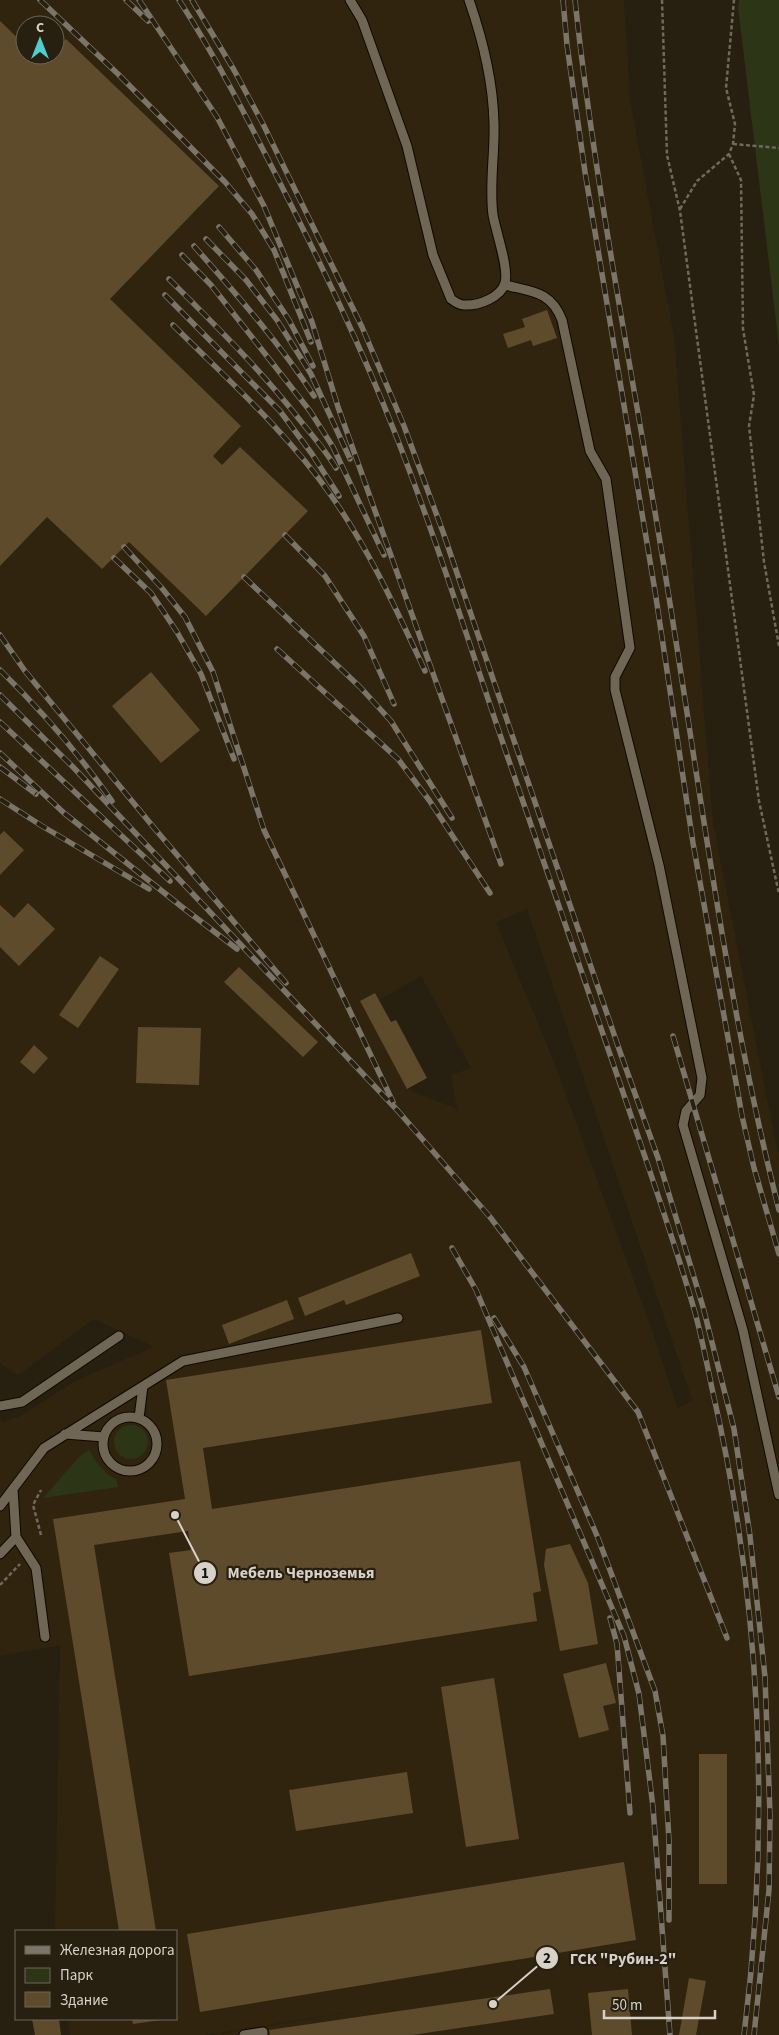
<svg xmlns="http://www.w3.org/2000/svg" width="779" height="2035" viewBox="0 0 779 2035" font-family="'Source Sans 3',sans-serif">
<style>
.built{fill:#30240f;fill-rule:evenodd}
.green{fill:#2d3517}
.building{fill:#5e4b2b}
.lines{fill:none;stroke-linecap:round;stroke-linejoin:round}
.lane-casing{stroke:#100800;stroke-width:11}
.path{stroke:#71695d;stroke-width:2.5;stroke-dasharray:4 2.5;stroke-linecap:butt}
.lane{stroke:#706655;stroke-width:9}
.rail-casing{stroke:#7b7468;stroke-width:5.5}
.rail{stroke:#271f10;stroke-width:4;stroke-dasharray:11;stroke-linecap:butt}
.leader{fill:none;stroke:#d7d1c8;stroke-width:2}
.callout-dot{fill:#d7d1c8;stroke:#271f10;stroke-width:2}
.mark-label{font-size:15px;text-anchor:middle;font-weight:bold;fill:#111}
.callout-label{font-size:16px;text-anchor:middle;font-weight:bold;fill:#d7d1c8;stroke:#271f10;stroke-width:4.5;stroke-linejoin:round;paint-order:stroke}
</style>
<rect width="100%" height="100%" fill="#271f10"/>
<path class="built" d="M0,0H624L630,100L674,336L713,823L779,1159V2035H214L356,2011L206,2035H70L68,2019H176V1931H55L60,1645L0,1656V1419L4,1422L20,1416L77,1380L154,1347L94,1319L18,1375L0,1363ZM25,25H55V55H25ZM527,909L692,1400L678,1409L652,1330L556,1067L496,922ZM421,976L471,1068L451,1075L457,1109L407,1089L360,1001L375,993L379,1000Z"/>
<path class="green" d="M739,0H779V346L738,7Z
M114 1442a17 17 0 1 1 34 0a17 17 0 1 1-34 0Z
M89,1450C96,1462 103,1473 116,1479L118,1487L43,1498L80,1456Z"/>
<path class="building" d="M0,21L25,45V55H36L44,63L51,55H55V51L66,39L219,186L110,299L241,426L213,456L222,465L240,447L308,511L206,616L129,542L102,569L47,517L0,566Z
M547,310L557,338L533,346L531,340L508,348L503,334L525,327L522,319Z
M151,672L200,730L161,763L112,706Z
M4,831L24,850L0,875V835Z
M28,903L55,929L19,966L0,947V905L14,918Z
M100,956L119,969L78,1028L59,1015Z
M239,967L318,1042L303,1057L224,982Z
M375,993L391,1022L396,1020L427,1078L407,1089L360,1001Z
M138,1027L201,1028L199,1085L136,1083Z
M34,1045L48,1058L34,1074L20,1062Z
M411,1253L420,1276L346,1305L344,1300L305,1316L298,1298Z
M287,1300L294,1319L229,1344L222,1325Z
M481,1330L492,1403L203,1448L212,1509L520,1461L541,1591L533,1593L537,1621L189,1676L169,1553L191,1550L188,1531L94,1545L156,1931H119L53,1519L185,1499L166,1380Z
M570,1544L588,1583L598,1644L560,1651L544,1565L546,1549Z
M606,1663L616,1703L603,1706L609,1730L579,1738L563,1674Z
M494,1678L519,1839L466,1847L441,1687Z
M699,1754H727V1884H699Z
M407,1772L413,1813L296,1831L289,1790Z
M624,1862L636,1940L200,2012L187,1934Z
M689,1978L706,1981L696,2035H679Z
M550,1989L554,2014L412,2035H270L269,2030Z
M628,1989L632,2035H592L588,1993Z
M32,2019H59L61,2035H35Z
M132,2019H161V2020L133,2024Z"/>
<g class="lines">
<g class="lane-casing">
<path id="lane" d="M350,0L362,20L407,146L433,255L451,299C455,302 459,305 464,305C479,306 501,297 505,283C509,268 496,232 493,215C489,185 495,154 494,123C493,81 483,40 469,0
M505,285C532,292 551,291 562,320L590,451L606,479L630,648L615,677V690L659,865L702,1078L700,1095L686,1111L683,1125L743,1330L779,1495
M0,1406L22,1402L119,1336
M103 1444a27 27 0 1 1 54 0a27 27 0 1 1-54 0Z
M139,1418L143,1386
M65,1434L104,1437
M13,1489L16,1537
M0,1506L44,1448L183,1361L398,1318
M0,1554L16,1537L36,1568L45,1637
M244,2035L263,2032V2035"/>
</g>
<path class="path" d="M662,0L667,155L680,211L759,801L779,894
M733,144L779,148
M729,154L741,180L743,329L754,395L749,426L764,562L779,646
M680,209L697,181L729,154L733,144L735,124L726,88L734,0
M41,1535L33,1505L41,1490
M0,1585L20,1564"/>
<use href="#lane" class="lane"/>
<g class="rail-casing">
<path id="rail" d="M40,0L118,74L225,182L252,214L274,250L311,342
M126,0L148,21
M139,0L217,117L264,206L312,322L338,407L501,864
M179,0C216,57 247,118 278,179C320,262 361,346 395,433C437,540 471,650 508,758C548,874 588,989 627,1104C650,1172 674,1240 694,1309C702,1337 707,1365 713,1393C761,1603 771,1821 744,2035
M192,0L234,70L263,124L362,327L404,426L443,532L619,1049L658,1158L703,1307L734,1429L750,1536L765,1677L770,1815L769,1890L754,2035
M563,0L567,45L585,172L655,591L693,843L742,1116L754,1168L779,1254
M575,0C596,197 636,390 667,585C701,794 727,1005 779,1210
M219,227L256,270L289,320L313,366
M206,239L246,280L277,320L311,374L350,459
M194,246C236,294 279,342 314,396
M182,255L211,285L310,411L333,447L384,555
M169,279C214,324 260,369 299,419C312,435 326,451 336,468
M165,295L280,411L312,454L339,496
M173,325C227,379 286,431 330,494C369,549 397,611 425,671
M285,535L325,576L364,636L394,704
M124,547L161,587L185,617L213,672L264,830L393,1102
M114,558L151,593L177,632L201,674L234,759
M244,577L360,687L391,721L452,818
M0,635L25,671L155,829L286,983
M277,649L398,759L429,800L490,893
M0,670C41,710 79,754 112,801
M0,695L73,767L398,1111L490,1217L638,1412L727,1638
M0,722L170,881
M0,753L64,813L182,907L237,949
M0,767L36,794
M0,799L42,826L149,889
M673,1036L779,1397
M452,1248L476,1290L624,1636L639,1694L653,1807L670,2035
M494,1318L524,1367L598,1538L655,1691L663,1736L669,1841V1920
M610,1618L617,1644L630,1813"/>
</g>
<use href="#rail" class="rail"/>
</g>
<path class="leader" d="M175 1515L205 1573M493 2004L547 1958"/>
<g class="callout-dot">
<circle cx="175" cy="1515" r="5"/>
<circle cx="493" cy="2004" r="5"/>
<circle cx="205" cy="1573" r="12"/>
<circle cx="547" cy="1958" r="12"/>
</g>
<g class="mark-label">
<text x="205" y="1578">1</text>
<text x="547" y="1963">2</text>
</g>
<g class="callout-label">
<text x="301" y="1578">Мебель Черноземья</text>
<text x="623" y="1964">ГСК "Рубин-2"</text>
</g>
<rect x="15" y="1930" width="162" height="90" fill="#271f10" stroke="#6d665a"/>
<rect x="25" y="1946" width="25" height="8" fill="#7b7468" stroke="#6d665a"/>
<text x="60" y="1955" font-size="15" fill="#d7d1c8">Железная дорога</text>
<rect x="25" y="1968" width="25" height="15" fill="#2d3517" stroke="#6d665a"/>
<text x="60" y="1980" font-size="15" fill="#d7d1c8">Парк</text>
<rect x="25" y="1992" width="25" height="15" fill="#5e4b2b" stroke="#6d665a"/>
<text x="60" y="2005" font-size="15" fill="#d7d1c8">Здание</text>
<g transform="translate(40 40)"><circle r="24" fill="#271f10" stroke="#6d665a"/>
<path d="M0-4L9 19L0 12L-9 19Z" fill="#52cdcd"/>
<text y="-8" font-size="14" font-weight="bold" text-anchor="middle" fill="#d7d1c8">С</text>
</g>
<path d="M604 2010v8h111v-8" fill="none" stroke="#d7d1c8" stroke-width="2.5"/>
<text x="612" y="2010" font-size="15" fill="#d7d1c8" stroke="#271f10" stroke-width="4" paint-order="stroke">50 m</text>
</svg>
